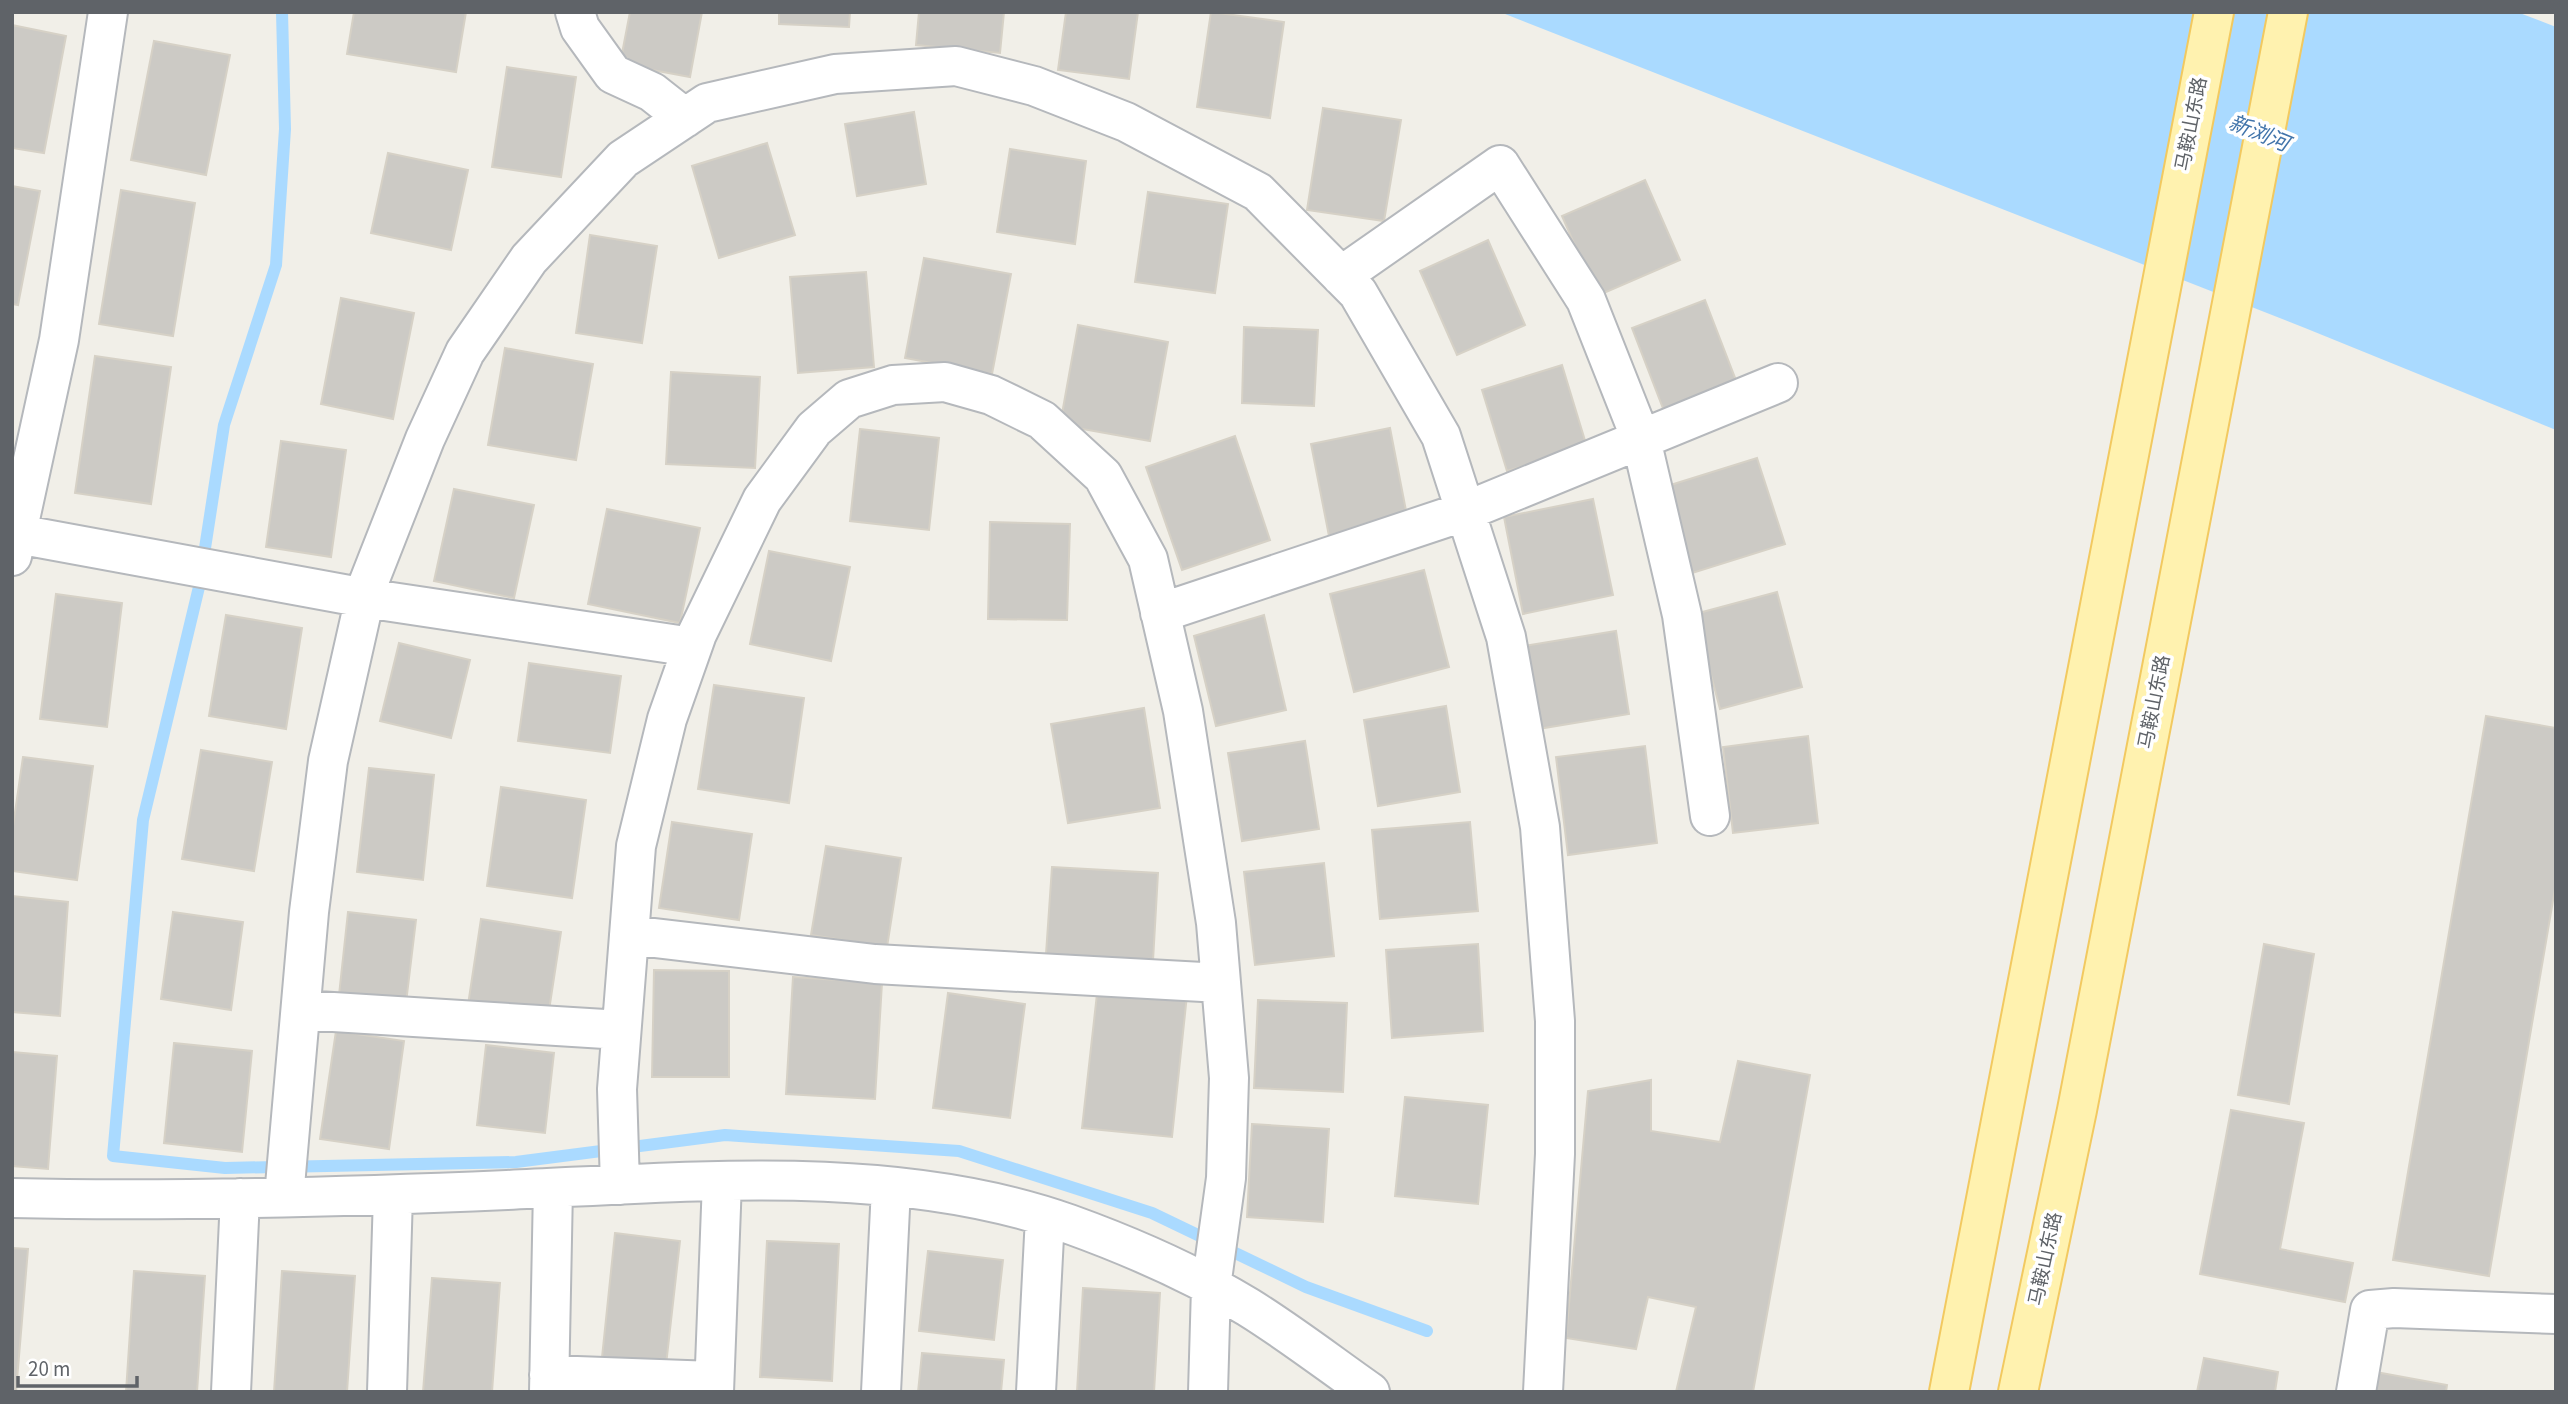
<svg xmlns="http://www.w3.org/2000/svg" width="2568" height="1404" viewBox="0 0 2568 1404" font-family="'Source Sans 3','Noto Sans SC',sans-serif">
<style>
.water{fill:#aadaff}
.lines{fill:none;stroke-linecap:round;stroke-linejoin:round}
.stream{stroke:#aadaff;stroke-width:12}
.building{fill:#cccac5;stroke:#d6d1c6;stroke-width:2}
.minor-casing{stroke:#b5b8bc;stroke-width:42}
.major-casing{stroke:#f2c960;stroke-width:42}
.minor{stroke:#fff;stroke-width:38}
.major{stroke:#fff2af;stroke-width:38}
.labels{text-anchor:middle;dominant-baseline:central;stroke-width:7;stroke-linejoin:round;paint-order:stroke}
.street-label{font-size:19px;fill:#5f6368;stroke:#fff}
.water-label{font-size:21px;font-style:italic;fill:#4174aa;stroke:#fff}
</style>
<rect width="100%" height="100%" fill="#f1efe8"/>
<path class="water" d="M1500,12H2517L2556,27V430L2305,328Z"/>
<g class="lines">
<path class="stream" d="M282,12L285,129L276,265L224,425L199,587L143,820L113,1156L225,1168L516,1162L725,1135L959,1151L1152,1213L1306,1287L1427,1331"/>
</g>
<path class="building" d="M354,12H466L456,72L347,54Z
M630,12H702L690,77L620,64Z
M779,12H850L849,27L779,24Z
M919,12H1004L1000,53L916,45Z
M1066,12H1138L1129,79L1058,70Z
M1211,12L1284,22L1270,118L1197,107Z
M12,25L66,36L44,153L12,148Z
M154,41L230,55L206,175L131,160Z
M507,67L576,77L561,177L492,167Z
M1323,108L1401,120L1384,221L1307,210Z
M914,112L926,184L857,196L845,124Z
M767,143L795,235L719,258L692,166Z
M1010,149L1086,161L1075,244L997,232Z
M388,153L468,170L451,250L371,233Z
M1645,180L1680,260L1597,296L1562,216Z
M12,186L40,191L18,305L12,304Z
M121,190L195,203L173,336L99,324Z
M1148,192L1228,204L1215,293L1135,282Z
M590,235L657,246L642,343L576,333Z
M1488,240L1525,325L1457,355L1420,271Z
M924,258L1011,274L992,374L905,358Z
M866,272L874,367L798,373L790,277Z
M341,298L414,313L393,419L321,404Z
M1705,300L1737,383L1664,411L1632,328Z
M1078,325L1168,342L1150,441L1060,425Z
M1244,327L1318,330L1314,406L1242,403Z
M505,348L593,364L576,460L488,445Z
M95,356L171,367L151,504L75,493Z
M1562,365L1587,447L1507,471L1482,390Z
M671,372L760,377L755,468L666,464Z
M1390,428L1408,521L1329,536L1311,444Z
M860,429L939,438L929,530L850,521Z
M1235,436L1270,540L1182,570L1146,467Z
M281,441L346,450L331,557L266,547Z
M1757,458L1785,544L1689,574L1661,488Z
M454,489L534,505L514,598L434,581Z
M1593,499L1613,595L1523,614L1504,517Z
M607,509L700,528L680,623L588,604Z
M990,522L1070,524L1067,620L988,619Z
M769,551L850,567L831,661L750,644Z
M1424,570L1449,667L1354,692L1330,594Z
M1777,592L1802,687L1720,709L1695,614Z
M56,594L122,603L107,727L40,719Z
M226,615L302,628L286,729L209,716Z
M1264,615L1286,710L1216,726L1194,636Z
M1616,631L1629,714L1538,729L1524,646Z
M399,643L470,660L451,738L380,721Z
M529,663L621,676L610,753L518,741Z
M714,685L804,698L789,803L698,789Z
M1446,706L1460,792L1378,806L1364,720Z
M1144,708L1160,808L1068,823L1051,724Z
M2486,716L2556,728V883L2489,1276L2393,1260Z
M1808,736L1818,823L1733,833L1723,747Z
M1305,741L1319,829L1242,841L1228,753Z
M1645,746L1657,843L1568,855L1556,757Z
M201,750L272,762L254,871L182,859Z
M23,757L93,766L77,880L12,871V833Z
M369,768L434,775L423,880L357,872Z
M501,787L586,800L572,898L487,886Z
M672,822L752,834L739,920L659,908Z
M1470,822L1478,911L1380,919L1372,830Z
M826,846L901,858L887,947L811,935Z
M1324,863L1334,956L1255,965L1244,872Z
M1052,867L1158,873L1153,961L1046,954Z
M12,896L68,902L60,1016L12,1012Z
M173,912L243,922L231,1010L161,999Z
M348,912L416,920L406,1003L339,995Z
M481,919L561,932L548,1017L468,1005Z
M1478,944L1483,1031L1392,1038L1386,950Z
M2264,944L2314,954L2289,1104L2238,1095Z
M654,970L729,971V1077H652Z
M793,977L882,983L875,1099L786,1094Z
M1098,985L1187,995L1172,1137L1082,1128Z
M948,993L1025,1004L1010,1118L933,1108Z
M1258,1000L1347,1003L1343,1092L1254,1088Z
M336,1031L404,1041L389,1149L320,1139Z
M174,1043L252,1051L242,1152L164,1143Z
M486,1045L554,1053L545,1133L477,1125Z
M12,1052L57,1056L48,1169L12,1166Z
M1738,1061L1810,1075L1753,1392H1676L1696,1307L1648,1297L1636,1349L1566,1338L1588,1091L1651,1080V1131L1720,1142Z
M1405,1097L1488,1105L1478,1204L1395,1196Z
M2231,1110L2304,1123L2280,1249L2353,1263L2345,1302L2200,1274Z
M1252,1124L1329,1129L1323,1222L1247,1217Z
M615,1233L680,1241L665,1374L601,1367Z
M767,1241L839,1244L832,1381L760,1377Z
M12,1248L28,1249L16,1392H12Z
M928,1251L1003,1260L994,1340L919,1331Z
M134,1271L205,1276L197,1392H126Z
M282,1271L355,1276L347,1392H274Z
M432,1278L500,1283L492,1392H423Z
M1083,1288L1160,1293L1154,1392H1077Z
M922,1353L1004,1360L1001,1392H918Z
M2204,1358L2278,1372L2275,1392H2197Z
M2376,1372L2447,1385L2446,1392H2372Z"/>
<g class="lines">
<g class="minor-casing">
<path id="minor" d="M575,12L580,28L613,74L652,92L685,118
M1341,276L1500,165L1586,300L1641,439L1682,615L1710,816
M12,533L365,598L692,647
M12,556L59,340L108,12
M1160,613L1466,511L1778,383
M629,935L875,964L1221,983
M301,1010L621,1030
M620,1185L617,1089L636,846L667,719L697,634L762,500L814,429L849,399L893,385L945,382L991,395L1042,420L1103,476L1148,559L1183,711L1216,923L1229,1078L1226,1178L1211,1287L1208,1392
M284,1197L309,912L328,761L368,584L425,439L465,352L529,259L623,159L707,103L835,74L956,66L1034,86L1126,122L1258,192L1358,293L1441,436L1506,637L1540,827L1555,1021V1154L1543,1392
M12,1198C177,1202 343,1197 507,1190C688,1182 895,1162 1069,1224C1130,1246 1192,1273 1248,1307C1290,1333 1330,1364 1370,1392
M549,1375L714,1381
M231,1392L240,1198
M387,1392L393,1195
M549,1392L553,1188
M714,1392L722,1181
M881,1392L891,1188
M1036,1392L1045,1217
M2356,1392L2370,1310L2394,1308L2556,1314"/>
</g>
<g class="major-casing">
<path id="major" d="M1949,1392L2214,12
M2018,1392L2077,1110L2288,12"/>
</g>
<use href="#minor" class="minor"/>
<use href="#major" class="major"/>
</g>
<g class="labels">
<g class="street-label">
<text transform="translate(2192 124) rotate(-79)">马鞍山东路</text>
<text transform="translate(2155 702) rotate(-79)">马鞍山东路</text>
<text transform="translate(2046 1259) rotate(-78)">马鞍山东路</text>
</g>
<g class="water-label">
<text transform="translate(2259 133) rotate(22)">新浏河</text>
</g>
</g>
<rect width="2568" height="1404" fill="none" stroke="#5f6368" stroke-width="28"/>
<path d="M18 1376v10h119v-10" fill="none" stroke="#5f6368" stroke-width="3.5"/>
<text x="28" y="1376" font-size="21" fill="#5f6368" stroke="#ffffff" stroke-width="5" paint-order="stroke">20 m</text>
</svg>
